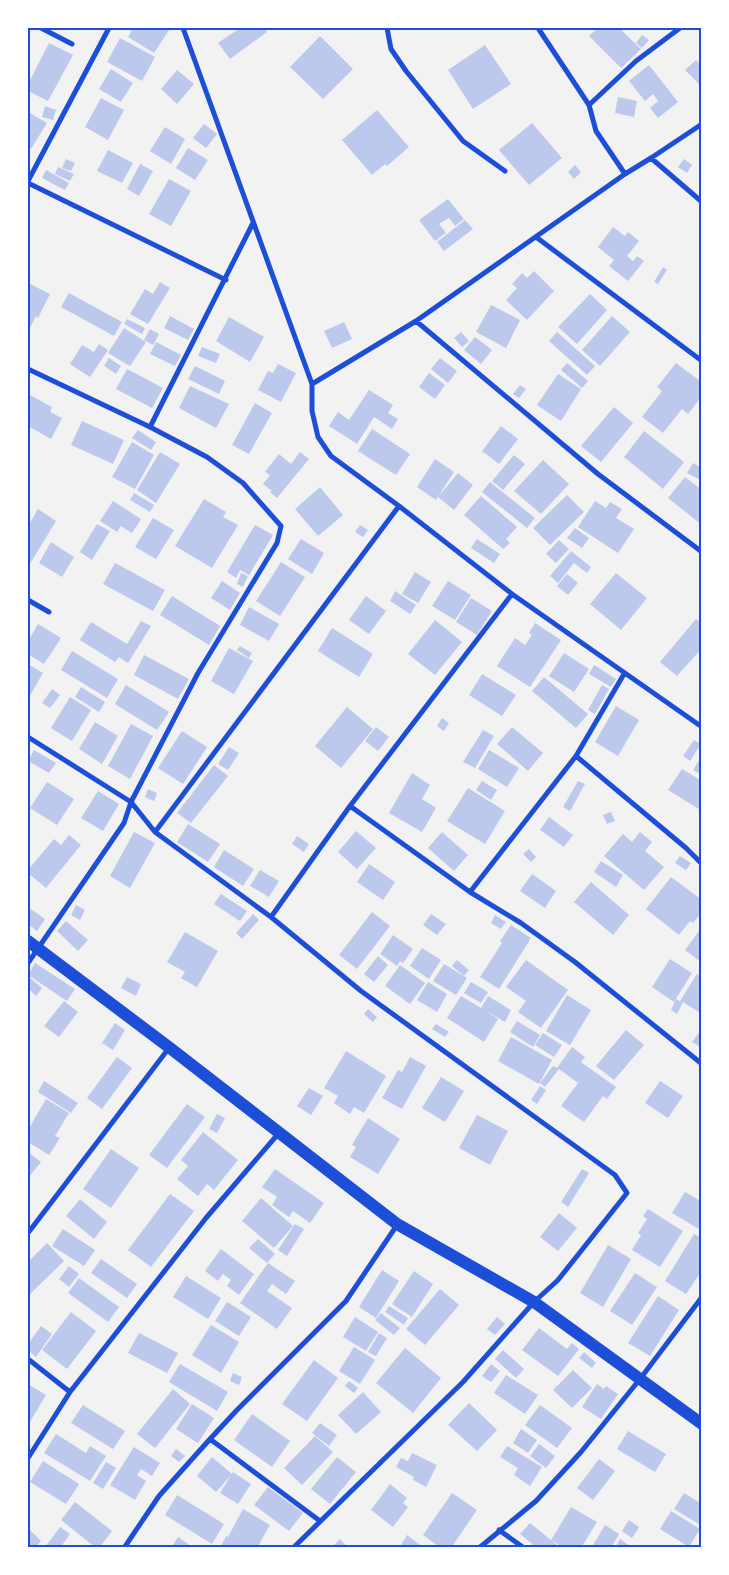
<svg xmlns="http://www.w3.org/2000/svg" width="729" height="1575" viewBox="0 0 729 1575" font-family="Arial,sans-serif">
<style>
.building{fill:#bdc9ec}
.lines{fill:none;stroke-linecap:round;stroke-linejoin:round}
.minor{stroke:#1d4ed8;stroke-width:5}
.primary{stroke:#1d4ed8;stroke-width:12}
.neatline{fill:none;stroke:#1d4ed8;stroke-width:2}
</style>
<rect width="100%" height="100%" fill="#f2f2f2"/>
<path class="building" d="M133,28H166L169,30L154,53L128,37Z
M240,28H264L267,32L230,59L218,43Z
M598,28H619L641,49L621,68L589,36Z
M642,35L649,40L642,48L636,43Z
M320,36L353,69L323,99L290,67Z
M120,38L155,57L142,81L107,62Z
M49,43L73,55L48,101L28,91V84Z
M485,45L511,84L473,109L448,70Z
M696,60L702,66V87L685,70Z
M649,65L678,102L658,118L650,108L658,101L653,94L645,101L629,81Z
M111,69L133,83L121,102L99,89Z
M177,70L194,84L177,104L161,89Z
M618,97L637,101L634,117L615,113Z
M101,98L124,110L108,140L85,127Z
M45,106L56,110L53,120L42,117Z
M377,110L409,147L387,166L385,164L372,175L342,140Z
M28,112L47,123L31,149L28,146Z
M532,123L562,158L529,185L499,150Z
M204,124L217,134L206,148L193,138Z
M165,127L185,139L171,164L150,151Z
M188,148L208,160L195,180L176,168Z
M108,150L133,163L122,183L97,171Z
M66,159L75,163L71,171L62,168Z
M684,159L692,165L687,173L678,167Z
M140,164L153,171L139,196L127,189Z
M575,165L581,172L574,179L568,172Z
M58,167L74,174L70,181L55,174Z
M46,170L69,183L65,190L42,178Z
M169,179L191,191L171,226L149,214Z
M448,199L464,219L455,226L449,218L439,224L446,233L435,241L419,220Z
M465,220L473,229L444,251L437,242Z
M613,227L625,236L628,232L639,241L627,256L633,261L637,256L644,261L628,281L609,266L614,260L598,247Z
M663,267L667,270L658,284L654,282Z
M534,271L554,291L527,320L506,300L517,288L512,284L522,273L527,278Z
M160,282L170,288L148,324L130,314L145,289L153,294Z
M28,283L50,294L38,318L36,316L28,332Z
M69,293L122,322L114,336L61,307Z
M590,294L607,310L577,344L558,327Z
M491,305L520,320L506,348L476,332Z
M170,316L194,329L188,340L164,328Z
M612,316L630,332L600,366L582,350Z
M229,317L264,337L250,362L216,341Z
M127,319L145,328L142,334L124,324Z
M344,322L352,339L332,348L324,331Z
M124,328L146,342L130,366L108,353Z
M150,329L159,334L153,345L144,340Z
M461,332L469,341L462,347L454,338Z
M557,332L595,366L587,375L549,341Z
M475,337L492,350L481,364L464,350Z
M156,342L181,355L175,366L150,354Z
M99,344L108,350L90,377L70,364L82,345L94,352Z
M202,347L220,354L216,363L198,356Z
M109,358L121,366L116,374L104,366Z
M440,358L457,371L448,383L431,369Z
M567,363L588,381L582,388L561,370Z
M676,363L700,381L702,379V400L700,401L699,400L688,414L682,409L663,433L642,417L662,391L657,387Z
M278,364L296,373L281,402L258,390L268,371L273,373Z
M195,366L225,381L219,394L188,379Z
M127,369L163,388L152,408L116,389Z
M429,373L445,385L435,399L419,387Z
M558,374L581,389L561,421L537,405Z
M520,385L526,389L519,398L513,394Z
M190,386L229,404L216,428L179,408Z
M369,390L393,405L388,413L398,419L392,429L374,417L357,444L329,426L338,412L349,420Z
M30,395L52,407L50,412L62,418L51,439L28,426V399Z
M255,403L272,413L249,454L232,445Z
M614,407L633,423L601,462L581,446Z
M82,421L124,440L113,464L71,445Z
M501,426L518,439L499,464L482,451Z
M372,429L410,454L396,475L358,451Z
M138,430L156,442L151,450L132,438Z
M644,431L684,462L663,489L624,457Z
M132,442L154,455L135,489L112,477Z
M160,452L180,464L156,503L137,490Z
M300,452L309,459L277,498L270,492L272,491L263,484L270,475L265,472L279,454L291,464Z
M514,455L525,464L503,490L492,481Z
M435,459L454,472L436,500L417,487Z
M543,460L569,484L541,514L514,491Z
M693,463L702,468V481L687,473Z
M458,473L473,485L454,510L438,497Z
M685,477L702,490V525L668,498Z
M490,482L535,518L527,528L482,492Z
M320,487L343,515L318,536L295,509Z
M134,493L154,505L150,512L130,500Z
M567,495L584,512L550,545L533,528Z
M481,496L517,527L506,539L510,543L503,549L464,515Z
M204,499L226,512L223,517L238,525L212,568L175,546Z
M113,501L141,519L132,533L121,526L117,532L100,521Z
M595,501L606,508L610,502L622,509L616,518L634,529L618,553L578,527Z
M38,509L56,521L28,567V526Z
M153,518L174,530L156,559L135,547Z
M97,524L110,531L92,560L80,552Z
M255,525L273,535L249,575L240,570L236,578L227,572Z
M360,525L368,530L363,537L355,532Z
M575,528L589,538L582,548L567,538Z
M301,539L324,553L312,574L288,559Z
M477,539L500,554L494,563L471,548Z
M559,540L569,549L556,563L546,554Z
M51,542L74,557L62,577L39,563Z
M571,551L591,567L587,573L574,563L558,583L550,576Z
M281,562L305,577L280,616L256,601Z
M115,563L165,590L153,611L103,584Z
M415,572L431,582L418,603L402,594Z
M241,573L248,576L243,587L237,584Z
M616,573L647,598L621,630L590,604Z
M567,574L578,583L568,595L557,586Z
M222,581L240,593L230,610L211,598Z
M448,581L471,595L455,620L432,606Z
M395,591L416,605L410,614L390,601Z
M172,596L220,626L209,645L160,615Z
M366,596L386,611L369,634L349,620Z
M471,598L492,611L477,635L456,622Z
M249,607L279,624L269,641L240,625Z
M696,619L702,624V648L677,676L660,662Z
M435,620L462,642L435,675L408,654Z
M141,621L151,626L128,663L119,657L115,662L80,640L91,622L127,644Z
M535,623L561,640L530,687L497,666L515,638L525,645L532,635L529,633Z
M38,624L61,638L44,664L28,654V641Z
M332,628L373,654L359,677L318,651Z
M240,646L252,653L249,658L237,650Z
M229,648L253,661L234,694L211,681Z
M72,651L118,679L107,698L61,670Z
M564,653L589,669L574,692L549,676Z
M144,655L189,679L178,699L134,675Z
M28,664L43,673L28,699Z
M594,665L616,679L611,687L589,674Z
M482,674L516,695L502,716L469,695Z
M544,677L588,714L576,728L532,691Z
M126,685L169,712L157,730L115,704Z
M602,685L609,689L595,714L588,710Z
M81,687L105,702L99,712L75,697Z
M52,689L60,695L50,708L42,703Z
M70,697L91,710L72,741L51,728Z
M616,706L639,720L618,756L595,742Z
M347,707L373,729L341,768L315,746Z
M442,718L449,723L444,731L437,726Z
M95,722L118,736L102,764L79,749Z
M131,724L153,736L130,779L108,766Z
M376,727L389,737L378,751L365,741Z
M512,727L543,753L528,771L497,744Z
M483,730L494,736L475,768L463,762Z
M182,731L207,747L183,784L158,768Z
M694,740L701,744L690,761L683,756Z
M229,747L239,753L228,770L218,764Z
M34,750L56,763L49,773L28,761Z
M489,750L519,768L507,787L478,769Z
M702,756V775L693,770Z
M214,765L228,776L191,823L177,813Z
M682,769L702,781V811L668,790Z
M412,773L430,785L422,799L436,808L422,832L389,813Z
M482,781L497,790L491,800L476,790Z
M578,781L585,784L570,811L563,807Z
M47,782L74,799L57,825L30,808Z
M468,788L505,811L485,844L447,821Z
M148,789L157,793L154,801L145,797Z
M98,791L119,804L103,831L81,818Z
M611,812L615,821L607,824L603,815Z
M549,817L573,835L564,847L540,830Z
M188,824L220,844L208,862L177,842Z
M356,831L376,848L357,869L338,852Z
M134,832L155,843L130,888L110,876Z
M442,832L468,855L454,871L428,848Z
M640,832L652,842L645,851L664,867L644,890L604,856L623,834L632,842Z
M69,835L81,845L46,888L28,873V870L54,839L61,845Z
M297,836L309,844L304,852L292,844Z
M529,849L536,857L531,862L523,854Z
M224,850L254,869L243,886L214,867Z
M680,856L691,863L686,870L675,863Z
M601,861L623,875L616,887L594,872Z
M369,864L395,882L383,900L357,882Z
M260,870L279,881L269,897L250,886Z
M532,874L556,891L545,908L520,891Z
M671,877L702,900V912L693,923L690,921L679,935L646,909Z
M591,882L629,915L613,935L574,902Z
M221,894L247,911L240,921L214,904Z
M76,905L85,910L80,920L71,915Z
M28,907L45,919L37,931L28,924Z
M372,912L390,926L357,969L339,955Z
M253,914L259,920L242,939L236,933Z
M431,914L446,924L437,935L423,925Z
M495,915L506,922L501,929L491,923Z
M66,921L88,940L78,951L57,931Z
M511,925L531,938L499,989L480,977L502,943L500,941Z
M702,927V963L685,950Z
M185,932L218,951L197,987L181,978L185,972L167,962Z
M393,935L413,949L403,963L400,961L397,966L380,954Z
M422,948L441,960L429,979L410,966Z
M378,956L388,965L374,982L364,974Z
M670,959L692,973L674,1002L652,987Z
M457,960L469,970L464,976L452,966Z
M526,960L568,990L541,1028L518,1012L526,1001L506,987Z
M35,963L75,989L67,1001L28,975Z
M444,964L467,978L456,995L433,981Z
M400,965L425,983L410,1004L385,986Z
M697,974L702,977V1014L683,1002L677,1014L671,1010L676,999L680,1001Z
M28,976L42,988L36,996L28,988Z
M127,977L141,984L136,996L121,988Z
M428,982L447,994L437,1012L417,1000Z
M471,982L488,992L481,1003L464,993Z
M567,995L591,1010L570,1045L546,1031Z
M461,996L481,1008L488,996L511,1010L505,1022L485,1010L498,1019L484,1042L447,1018Z
M64,1001L78,1012L59,1037L44,1026Z
M368,1009L377,1017L373,1022L364,1014Z
M517,1021L540,1035L533,1047L510,1032Z
M115,1023L125,1030L113,1050L102,1043Z
M436,1024L449,1032L445,1037L432,1029Z
M702,1029V1048L692,1042Z
M626,1030L644,1045L614,1080L596,1066Z
M543,1033L562,1045L554,1057L535,1045Z
M511,1037L552,1060L539,1084L498,1061Z
M572,1047L585,1057L581,1062L616,1087L607,1099L603,1096L584,1122L561,1106L578,1083L559,1069L545,1087L540,1083L553,1066L557,1068Z
M346,1051L386,1076L364,1113L354,1107L350,1114L334,1103L338,1096L324,1088Z
M117,1057L132,1068L102,1109L87,1098Z
M410,1057L426,1066L402,1109L382,1098L398,1070L402,1072Z
M441,1077L464,1091L445,1122L422,1108Z
M44,1081L78,1103L71,1113L38,1092Z
M660,1081L683,1096L668,1118L645,1103Z
M540,1086L546,1090L537,1104L531,1100Z
M309,1088L323,1096L311,1115L297,1106Z
M46,1099L69,1113L55,1136L60,1138L49,1155L28,1142V1130Z
M187,1104L205,1117L167,1168L149,1155Z
M217,1114L225,1118L217,1133L209,1129Z
M477,1115L508,1131L490,1165L459,1148Z
M368,1118L400,1139L378,1174L350,1157L356,1147L352,1145Z
M203,1132L238,1160L214,1190L207,1184L198,1196L177,1179L188,1166L181,1160Z
M111,1149L139,1168L111,1208L83,1189Z
M28,1152L41,1162L28,1178Z
M275,1169L324,1203L310,1223L293,1211L289,1217L272,1205L277,1197L262,1187Z
M582,1169L589,1173L568,1207L561,1202Z
M685,1192L702,1202V1231L672,1213Z
M170,1194L194,1211L151,1267L128,1250Z
M261,1198L293,1226L274,1248L242,1221Z
M80,1199L107,1222L94,1239L66,1216Z
M648,1209L683,1231L660,1267L632,1250L641,1235L638,1233L647,1219L643,1216Z
M559,1213L577,1228L558,1251L540,1237Z
M295,1224L304,1229L287,1256L278,1250Z
M63,1229L95,1250L84,1266L52,1246Z
M694,1234L702,1238V1270L686,1294L665,1281Z
M258,1239L275,1254L267,1263L249,1248Z
M47,1243L64,1261L29,1295L28,1293V1262Z
M608,1245L631,1259L603,1307L580,1293Z
M221,1249L254,1274L239,1295L227,1286L231,1280L223,1274L218,1281L205,1271Z
M101,1259L137,1284L127,1298L91,1273Z
M268,1263L295,1281L286,1294L272,1284L267,1291L292,1308L277,1329L240,1303Z
M69,1266L79,1274L69,1287L59,1279Z
M382,1270L399,1281L376,1318L359,1307Z
M414,1271L433,1284L412,1317L392,1304Z
M635,1273L657,1287L632,1325L610,1311Z
M186,1276L221,1298L208,1319L173,1297Z
M79,1278L119,1307L108,1322L68,1293Z
M440,1289L459,1305L425,1345L406,1329Z
M658,1296L679,1310L650,1356L628,1343Z
M227,1302L251,1317L239,1336L215,1321Z
M389,1306L408,1318L404,1325L385,1312Z
M71,1312L96,1331L67,1369L42,1350Z
M381,1313L400,1328L394,1335L375,1320Z
M355,1317L378,1332L366,1351L343,1337Z
M497,1317L505,1324L495,1335L487,1329Z
M211,1325L239,1342L221,1373L192,1355Z
M41,1326L52,1334L36,1357L28,1350V1344Z
M539,1328L567,1349L572,1343L579,1349L558,1376L522,1350Z
M139,1333L178,1353L167,1373L128,1353Z
M379,1333L387,1338L376,1356L368,1352Z
M354,1347L375,1360L360,1384L339,1371Z
M405,1348L441,1378L413,1413L376,1383Z
M503,1350L524,1369L516,1378L495,1359Z
M584,1352L596,1363L592,1368L579,1358Z
M314,1360L338,1378L307,1421L282,1404Z
M180,1364L228,1392L217,1411L169,1382Z
M491,1364L500,1371L491,1382L482,1376Z
M573,1370L592,1388L572,1408L553,1390Z
M233,1373L242,1377L239,1385L230,1381Z
M506,1375L538,1395L525,1414L494,1393Z
M349,1381L358,1388L354,1393L345,1386Z
M28,1384L46,1395L28,1425Z
M597,1384L604,1389L606,1386L618,1394L601,1419L582,1407Z
M173,1389L190,1404L155,1448L137,1434Z
M363,1392L381,1412L356,1434L338,1415Z
M469,1403L497,1430L477,1451L448,1425Z
M192,1404L214,1418L198,1443L176,1429Z
M83,1405L125,1431L113,1449L71,1423Z
M540,1405L572,1428L557,1448L525,1425Z
M252,1414L290,1441L272,1467L234,1440Z
M320,1423L337,1435L329,1446L312,1433Z
M521,1429L537,1440L528,1453L513,1443Z
M628,1431L666,1454L655,1472L617,1449Z
M56,1434L86,1453L90,1446L106,1456L90,1481L44,1453Z
M315,1436L333,1452L302,1485L284,1468Z
M539,1444L555,1456L546,1468L530,1456Z
M507,1446L542,1467L530,1486L514,1475L518,1468L500,1457Z
M134,1447L160,1463L152,1476L141,1469L137,1475L146,1481L135,1500L110,1485Z
M176,1449L185,1456L179,1462L171,1456Z
M412,1453L437,1465L426,1487L413,1480L414,1477L396,1467L401,1458L408,1461Z
M212,1457L232,1474L216,1492L197,1476Z
M337,1457L356,1472L330,1504L311,1489Z
M599,1459L615,1471L593,1500L577,1488Z
M43,1461L79,1484L66,1504L30,1482Z
M106,1462L116,1468L103,1489L93,1483Z
M233,1472L251,1484L238,1504L220,1493Z
M390,1484L407,1498L403,1503L408,1507L393,1527L371,1510Z
M268,1487L303,1513L289,1531L254,1505Z
M452,1493L477,1510L451,1548H441L423,1535Z
M684,1493L702,1504V1526L674,1509Z
M177,1495L224,1524L212,1544L165,1515Z
M75,1502L112,1531L99,1548H96L61,1520Z
M571,1507L597,1522L581,1548H564L551,1540Z
M243,1509L270,1525L257,1548H220L226,1536L228,1537Z
M671,1511L700,1529L689,1547L660,1529Z
M629,1520L639,1527L632,1538L622,1531Z
M530,1523L557,1545L555,1548H537L520,1534Z
M605,1525L619,1534L611,1548H591Z
M60,1527L70,1534L60,1548H48L46,1546Z
M28,1528L41,1541L35,1548H28Z
M407,1535L424,1548H399Z
M178,1537L194,1548H171Z
M340,1539L348,1548H331Z
M620,1539L633,1548H615Z"/>
<g class="lines">
<path class="minor" d="M41,28L72,44
M183,28L312,384L416,321L625,174L651,158L702,124
M387,28L391,49L406,71L463,141L505,171
M538,28L589,105L596,131L625,174
M589,105L636,61L680,28
M651,158L702,202
M28,181L109,28
M28,183L226,280
M536,237L702,361
M416,321L598,474L702,552
M28,369L150,427L207,457L243,483L281,526L277,543L198,673L131,802L124,823L28,963
M312,384V411L318,437L331,456L399,506L512,594L702,727
M150,427L253,223
M28,600L49,612
M28,737L131,802L155,832L271,917L361,991L615,1175L627,1193L558,1280L534,1302L463,1382L293,1548
M576,756L686,848L702,864
M350,806L470,892L521,923L575,962L702,1064
M155,832L399,506
M470,892L576,756L624,674
M271,917L350,806L512,594
M28,1233L169,1048
M28,1359L70,1392
M210,1439L320,1521
M28,1458L70,1392L206,1218L278,1134
M499,1530L524,1548
M124,1548L159,1496L210,1439L237,1410L346,1301L397,1225
M479,1548L536,1501L581,1452L640,1379L702,1297"/>
<path class="primary" d="M28,941L170,1048L397,1224L534,1302L702,1424"/>
</g>
<rect width="729" height="1575" fill="none" stroke="#ffffff" stroke-width="58"/>
<rect x="29" y="29" width="671" height="1517" class="neatline"/>
</svg>
